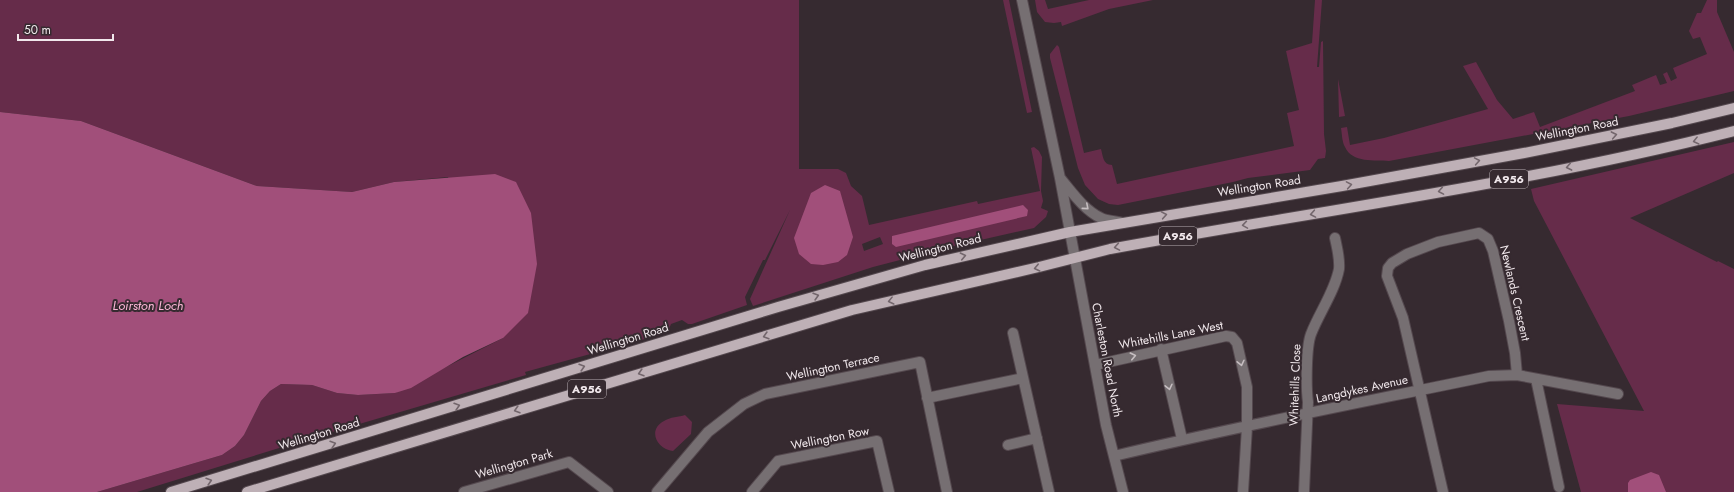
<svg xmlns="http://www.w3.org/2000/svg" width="1734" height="492" viewBox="0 0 1734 492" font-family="Jost,sans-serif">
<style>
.green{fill:#662c4a;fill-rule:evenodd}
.water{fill:#a14f7a}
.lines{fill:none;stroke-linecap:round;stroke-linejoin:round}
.minor-casing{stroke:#54484e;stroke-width:12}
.major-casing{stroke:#54484e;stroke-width:12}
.minor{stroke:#766f72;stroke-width:10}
.major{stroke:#beb0b6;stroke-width:10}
.oneway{stroke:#73666c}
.oneway2{stroke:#c6bec1}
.labels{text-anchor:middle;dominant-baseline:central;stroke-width:4;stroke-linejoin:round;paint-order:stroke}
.shield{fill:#362a30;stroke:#b9afb4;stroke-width:1}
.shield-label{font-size:11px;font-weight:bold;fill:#f1e8ec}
.street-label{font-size:12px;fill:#f1e8ec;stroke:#362a30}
.water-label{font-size:13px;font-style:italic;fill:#fcb7d7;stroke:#362a30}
</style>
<rect width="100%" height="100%" fill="#362a30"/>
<path class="green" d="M0,0H799V169H838L846,173L851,186L862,196L869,225L977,201L978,204L1040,191L1031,148L1034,147L1039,151L1042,157L1041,191L1043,201L1041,208L1048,211L1046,217L1034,228L954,246L873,267L753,306L750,299L790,210L765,260H763L745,297L747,305L692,324H688L682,320L671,324L669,329L663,334L525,372L526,375L315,437L137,492H97L222,455L235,446L244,435L261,401L270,391L281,384L312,385L337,393L358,395L395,393L503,338L448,177L394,182L352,192L257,186L81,121L0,112ZM880,237L883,244L864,251L862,244Z
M1003,0H1009L1032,112L1027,113Z
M1035,0H1045L1048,9L1089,0H1153L1109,9L1062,26L1061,22L1054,23L1045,22L1037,12Z
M1315,0H1322L1317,67H1319L1321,42L1323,41L1324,134L1326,151L1325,158L1318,159L1310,170L1248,178L1233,182L1118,205L1109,204L1098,199L1085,185L1078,168L1050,58V54L1057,45L1059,47L1084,153L1101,149C1103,156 1103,165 1112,165L1117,184L1294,146L1287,113L1299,110L1286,51L1312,43Z
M1707,0H1717V12L1734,52V91L1629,116L1389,161C1375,160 1352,163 1345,147C1342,142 1342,134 1341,128L1347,127L1350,145L1384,138L1488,109L1463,66L1476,62L1497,100L1513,119L1534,112L1540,127L1635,91L1632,85L1656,75L1660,85L1667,83L1663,74L1667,72L1671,81L1677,78L1673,68L1707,54L1700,37L1693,39L1689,31L1697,13H1701Z
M1338,79L1345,116L1339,117Z
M1734,142V173L1630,218L1717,262L1718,261L1734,269V492H1581L1557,404L1644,411L1534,201L1531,189Z
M685,415L692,422L691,434L673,451C657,449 647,430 664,421C670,417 679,417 685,415Z"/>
<path class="water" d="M0,112L81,121L257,186L352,192L394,182L495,174L516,182L531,213L537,264L528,313L503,338L463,357L411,388L395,393L358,395L337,393L312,385L281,384L270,391L261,401L244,435L235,446L222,455L97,492H0Z
M825,185L840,191L853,237L847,255L838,262L823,265L811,264L799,254L794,238L811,193Z
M1023,205L1028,210L1027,216L896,247L892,244V236Z
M1651,472L1659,475L1666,492H1628V483L1630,480Z"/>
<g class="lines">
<g class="minor-casing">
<path id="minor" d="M1022,0L1060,178L1106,425L1123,492
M1060,178C1072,192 1084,210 1101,218C1107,221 1116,221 1123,223
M1013,333L1049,492
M1161,349L1182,439
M1095,365L1226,336L1232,337L1237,343L1247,387V427L1243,492
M1536,379L1559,487
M927,398L1023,378
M1008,445L1037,438
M1114,456C1238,426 1364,402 1489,376L1517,375L1618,394
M464,492L569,462L608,492
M657,492L708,432L744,404L765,394L920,362L947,492
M752,492L778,461L877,441L889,492
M1304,492L1308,402C1306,388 1306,347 1311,334C1319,313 1335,291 1339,269C1340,258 1337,248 1335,238
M1443,492L1403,318L1387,276L1388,268L1392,263L1407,254L1438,242L1479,233L1488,239L1493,251L1509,321L1515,353L1517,375"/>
</g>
<g class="major-casing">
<path id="major" d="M171,492L778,307L925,265L1070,232L1342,186L1524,153L1672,123L1734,108
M247,492L852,310L1039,267L1110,249C1318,211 1529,183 1734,131"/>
</g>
<use href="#minor" class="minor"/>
<use href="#major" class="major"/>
</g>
<defs><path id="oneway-chevron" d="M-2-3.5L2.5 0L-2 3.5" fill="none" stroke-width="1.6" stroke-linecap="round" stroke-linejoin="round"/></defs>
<g class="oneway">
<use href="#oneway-chevron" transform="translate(1614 135) rotate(-11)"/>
<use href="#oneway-chevron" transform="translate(1696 141) rotate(166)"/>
<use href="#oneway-chevron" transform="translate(1477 161) rotate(-10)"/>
<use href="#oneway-chevron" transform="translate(1569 167) rotate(169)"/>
<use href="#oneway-chevron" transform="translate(1349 185) rotate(-10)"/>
<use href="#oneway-chevron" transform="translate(1441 191) rotate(170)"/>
<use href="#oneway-chevron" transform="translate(1313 214) rotate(170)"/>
<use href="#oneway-chevron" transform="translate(1164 215) rotate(-10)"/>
<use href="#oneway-chevron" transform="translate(1245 225) rotate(171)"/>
<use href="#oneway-chevron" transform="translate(1117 247) rotate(170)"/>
<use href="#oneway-chevron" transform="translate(963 256) rotate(-13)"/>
<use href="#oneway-chevron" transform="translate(1037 268) rotate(167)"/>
<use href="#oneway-chevron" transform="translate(816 296) rotate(-16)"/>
<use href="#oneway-chevron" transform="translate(891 301) rotate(166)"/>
<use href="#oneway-chevron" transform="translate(766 336) rotate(164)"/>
<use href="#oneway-chevron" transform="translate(582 367) rotate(-17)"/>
<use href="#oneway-chevron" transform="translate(641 373) rotate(163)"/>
<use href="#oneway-chevron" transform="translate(457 406) rotate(-17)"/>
<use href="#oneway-chevron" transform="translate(517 410) rotate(163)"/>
<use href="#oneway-chevron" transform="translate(333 444) rotate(-17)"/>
<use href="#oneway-chevron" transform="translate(209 481) rotate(-17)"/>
</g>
<g class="oneway2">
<use href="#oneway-chevron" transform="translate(1086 207) rotate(41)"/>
<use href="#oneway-chevron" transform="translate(1133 356) rotate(-13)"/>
<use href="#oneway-chevron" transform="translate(1241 363) rotate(77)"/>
<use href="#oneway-chevron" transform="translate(1169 387) rotate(77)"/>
</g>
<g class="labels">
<g class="shield">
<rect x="1490" y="170" width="38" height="18" rx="3"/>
<rect x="1159" y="227" width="38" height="18" rx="3"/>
<rect x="568" y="380" width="38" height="18" rx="3"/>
</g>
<g class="shield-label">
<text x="1509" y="179">A956</text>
<text x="1178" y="236">A956</text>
<text x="587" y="389">A956</text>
</g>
<g class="street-label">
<text transform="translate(1577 129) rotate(-11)">Wellington Road</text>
<text transform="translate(1259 186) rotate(-9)">Wellington Road</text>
<text transform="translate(940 248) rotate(-14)">Wellington Road</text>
<text transform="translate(1515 293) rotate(77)">Newlands Crescent</text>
<text transform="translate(1171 335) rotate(-11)">Whitehills Lane West</text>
<text transform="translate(628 339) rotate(-17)">Wellington Road</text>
<text transform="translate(1107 360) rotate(79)">Charleston Road North</text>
<text transform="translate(833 367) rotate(-12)">Wellington Terrace</text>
<text transform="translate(1295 385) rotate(-88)">Whitehills Close</text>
<text transform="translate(1362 389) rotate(-12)">Langdykes Avenue</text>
<text transform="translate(319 434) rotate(-17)">Wellington Road</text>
<text transform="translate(830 438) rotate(-11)">Wellington Row</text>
<text transform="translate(514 464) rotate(-16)">Wellington Park</text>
</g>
<g class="water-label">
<text x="148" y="305">Loirston Loch</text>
</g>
</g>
<path d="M18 34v6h95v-6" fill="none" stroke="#f1e8ec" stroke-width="2"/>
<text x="24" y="34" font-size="12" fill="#f1e8ec" stroke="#362a30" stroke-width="3" paint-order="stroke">50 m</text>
</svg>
